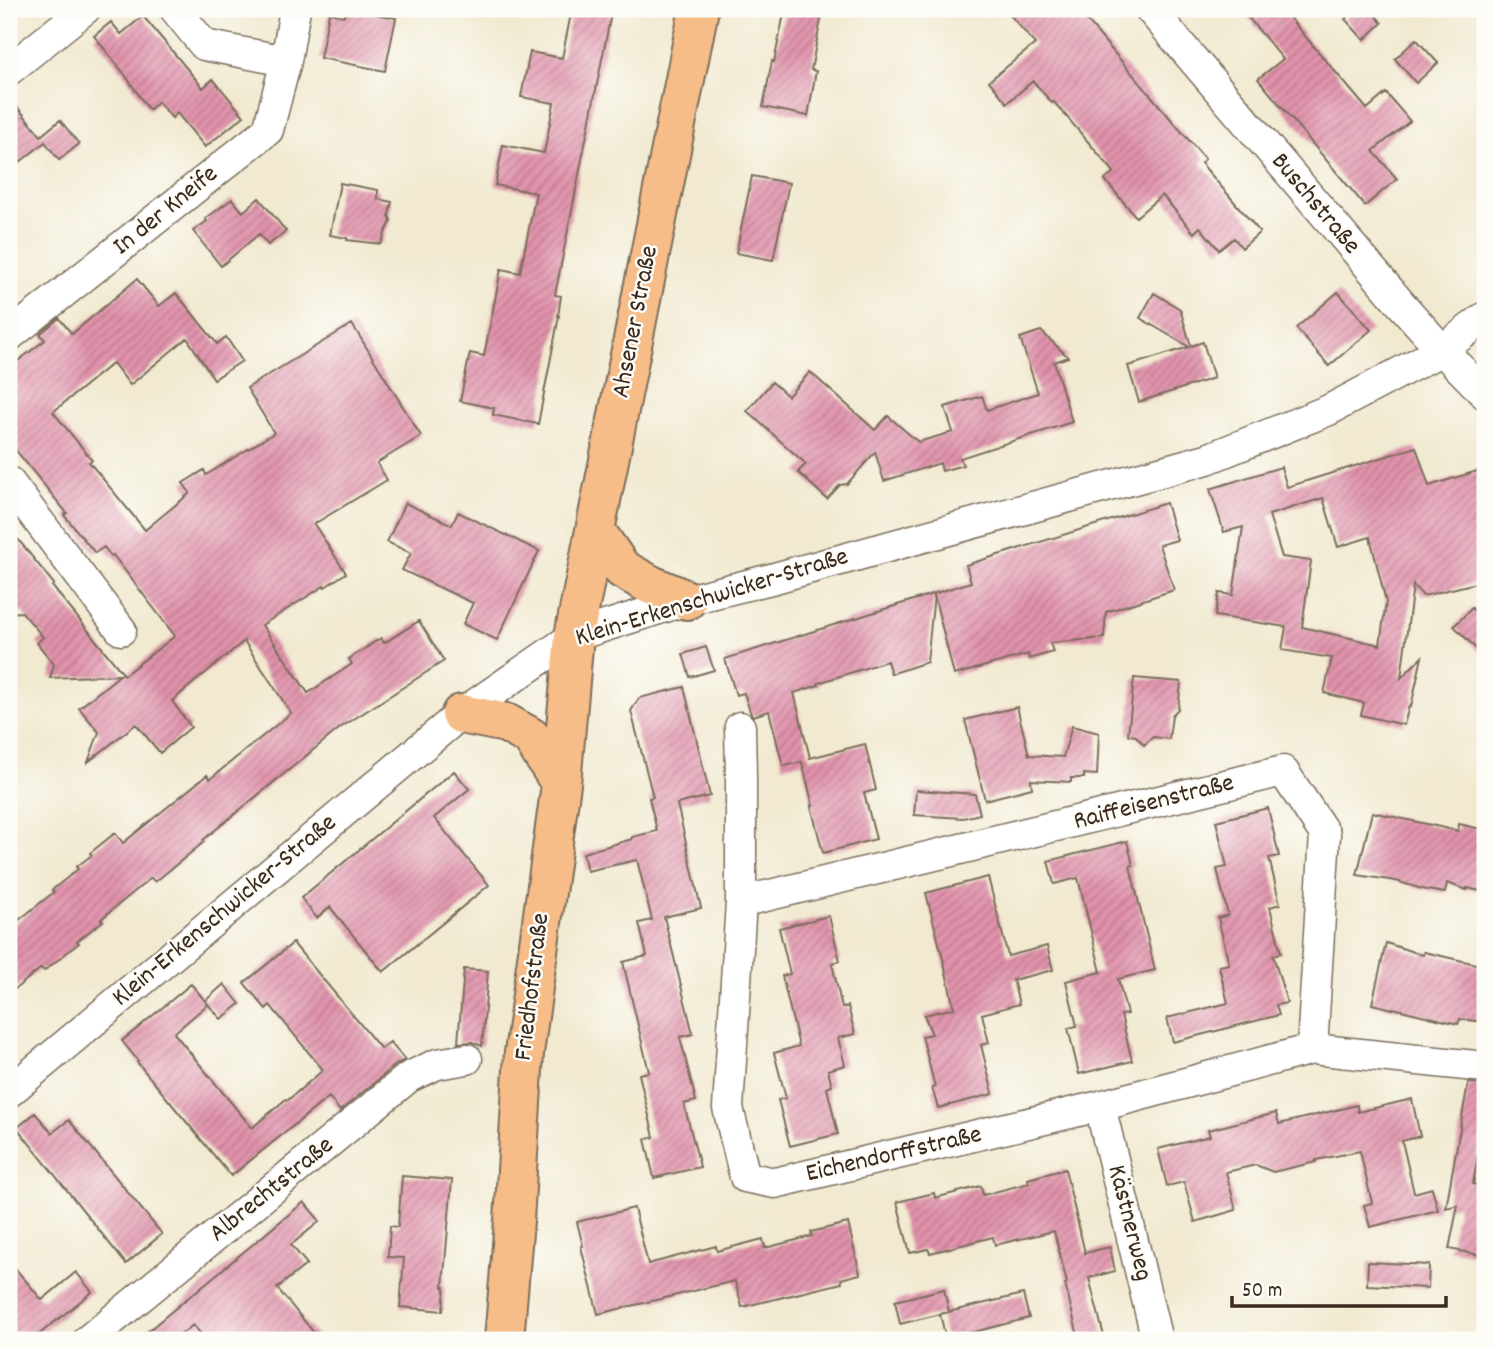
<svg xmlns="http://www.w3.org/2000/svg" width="1494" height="1349" viewBox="0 0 1494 1349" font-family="Dekko,sans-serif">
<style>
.building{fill:url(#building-hatch);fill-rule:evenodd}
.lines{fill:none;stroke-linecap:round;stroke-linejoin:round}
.minor-casing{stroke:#7b6d5c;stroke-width:33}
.major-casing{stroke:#7b6d5c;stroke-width:42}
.minor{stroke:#fff;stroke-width:30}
.major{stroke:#f7bd88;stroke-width:38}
.labels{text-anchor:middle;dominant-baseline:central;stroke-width:5;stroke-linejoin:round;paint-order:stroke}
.street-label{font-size:26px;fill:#3b2a1e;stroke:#fdfcf7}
</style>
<defs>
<pattern id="building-hatch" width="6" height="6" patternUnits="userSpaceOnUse" patternTransform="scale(1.75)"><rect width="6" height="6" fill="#e193ac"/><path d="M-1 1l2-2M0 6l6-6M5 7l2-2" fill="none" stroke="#b8788b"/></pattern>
</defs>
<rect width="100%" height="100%" fill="#fdfcf7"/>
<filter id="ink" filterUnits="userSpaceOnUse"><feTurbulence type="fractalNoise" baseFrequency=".0143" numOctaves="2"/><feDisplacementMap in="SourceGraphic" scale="14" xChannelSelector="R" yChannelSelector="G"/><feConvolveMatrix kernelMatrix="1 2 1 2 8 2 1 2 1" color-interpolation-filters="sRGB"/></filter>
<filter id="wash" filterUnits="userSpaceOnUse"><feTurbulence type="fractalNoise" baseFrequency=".00686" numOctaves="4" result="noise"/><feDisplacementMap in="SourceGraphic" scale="28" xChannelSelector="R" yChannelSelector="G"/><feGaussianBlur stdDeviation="1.57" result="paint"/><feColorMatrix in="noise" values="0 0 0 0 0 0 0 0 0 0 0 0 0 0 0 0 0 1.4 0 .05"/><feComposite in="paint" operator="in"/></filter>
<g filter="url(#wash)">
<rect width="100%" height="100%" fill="#f1e9d0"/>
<g id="blocks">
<path class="building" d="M572,9H612L555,295L561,296L558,316H559L538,424L493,415L494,408L460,401L470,353L484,356L501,269L520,273L536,193L495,185L503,145L544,153L554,103L521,97L530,52L562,58Z
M785,9H823L811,70L816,71L808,116L763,107L772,61L774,62Z
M1005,9H1077L1205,159L1201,163L1260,232L1242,248L1234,238L1219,250L1200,227L1194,233L1162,195L1136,217L1105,180L1114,172L1054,102L1052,103L1033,81L1007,103L989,81L1035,44Z
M1241,9H1282L1367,109L1386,93L1410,121L1373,151L1397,179L1365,206L1258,79L1283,59Z
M1356,9H1370L1382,23L1364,40L1345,19Z
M351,10L396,18L385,71L320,58L329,13L343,16Z
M143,16L203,88L213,79L244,116L205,147L177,113L172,118L158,102L149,110L123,72L94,36L111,22L121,34Z
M1416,39L1438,63L1416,83L1395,59Z
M9,97L41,136L60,120L79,144L59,160L45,142L9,171Z
M752,176L789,183L773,260L736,253Z
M340,183L378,190V199L392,202L389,215L391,221L389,226L386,231L381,244L347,240V238L330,235Z
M259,198L286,231L268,245L259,234L221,266L193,231L207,221L205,219L232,199L243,212Z
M137,279L159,306L176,293L217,344L226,337L242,361L214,379L187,338L130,385L113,363L53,412L92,460L89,462L145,530L190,493L183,483L204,470L206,475L274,433L247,388L352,324L421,436L377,463L387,480L314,524L346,573L325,587L324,586L262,625L308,693L352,664L349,659L381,638L384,643L419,621L444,661L340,728L203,840L204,842L155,882L151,878L101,919L103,921L77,941L79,943L44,971L41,968L9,994V928L54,892L52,890L78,869L76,867L92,855L90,853L115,833L123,843L207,775L210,779L291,713L244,641L172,701L191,727L160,753L136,724L88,762L99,732L79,708L120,675L50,678L54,664L37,643L43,637L22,612L9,613V528L54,584L52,586L124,675L175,636L113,555L111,556L104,547L95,553L64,515L67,513L9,442V368L45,340L40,334L59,318L72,334Z
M1338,292L1371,330L1329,366L1296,328Z
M1154,293L1180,309L1191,346L1203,342L1214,378L1139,402L1128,366L1189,347L1140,318Z
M1041,331L1068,357L1054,362L1072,422L960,458L963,465L942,471L940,463L884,481L875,452L847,484L840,485L827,499L798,472L806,464L747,411L772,382L788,396L810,372L875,430L888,416L918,442L953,432L945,407L982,396L987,410L1038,393L1020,338Z
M1416,447L1429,486L1477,471L1479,476L1480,475L1485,492V573L1476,583L1423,596L1413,585L1401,678L1422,657L1411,707L1409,706L1404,725L1361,715L1364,703L1324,693L1332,658L1282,650L1286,627L1215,616L1219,593L1233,595L1243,527L1224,532L1210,489L1281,467L1287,487ZM1323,498L1338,547L1370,537L1386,602L1380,645L1302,627L1311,561L1282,557L1269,515Z
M405,503L452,525L458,512L539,551L497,640L463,624L473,603L402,570L411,553L387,542Z
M1166,503L1177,540L1159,545L1174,590L1106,612L1104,638L1050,643L1053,652L1029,659L1028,654L954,675L934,595L927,662L891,674L887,661L818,683L819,685L794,693L810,758L865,744L876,790L864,793L876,839L823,853L811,806H813L802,762L783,766L769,711L753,716L751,714L744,693L736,695L725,659L971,582L966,565Z
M1472,608L1485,622V658L1454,626Z
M706,647L714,670L690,677L683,654Z
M1134,678L1181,682L1178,709L1172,715L1169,739L1153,737L1144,745L1136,736L1128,735Z
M684,687L710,796L677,804L701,908L664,917L693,1034L680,1037L696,1101L684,1104L700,1167L654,1178L645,1139L654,1137L639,1074L649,1072L623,962L647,956L639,923L652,920L637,860L587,871L583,853L632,839V837L657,831L649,798L653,797L631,711L639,698Z
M1017,707L1029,755L1063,757L1072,726L1099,733L1097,775L1084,774V778H1071V782L1031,780L1032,788L985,800L965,720Z
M454,771L469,789L434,818L489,885L383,972L330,907L317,918L301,898Z
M916,790L975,794L980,814L963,818L914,815Z
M1268,808L1279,856L1269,858L1280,904L1270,907L1281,953L1273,955L1287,1003L1276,1005L1279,1015L1173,1042L1167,1018L1228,1003L1219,966L1229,964L1218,918L1228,915L1217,869L1227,867L1216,821Z
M1372,812L1458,831L1459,824L1485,830V892L1467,888V890L1447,883L1445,893L1422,889L1396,881L1357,875Z
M1127,841L1133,865L1130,866L1155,970L1118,979L1127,1014L1121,1015L1132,1061L1079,1074L1068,1028L1077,1026L1066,981L1101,972L1078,878L1054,884L1048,861Z
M988,877L1008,956L1047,946L1053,970L1013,980L1019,1004L982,1014L989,1043L981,1045L993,1094L938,1108L932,1088L935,1087L922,1036L932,1034L924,1015L954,1008L944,963L926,893Z
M829,916L840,961L832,963L842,1008L848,1006L855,1034L838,1038L845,1065L828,1070L832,1086L827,1088L838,1134L790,1146L778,1100L786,1098L774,1053L799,1046L782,976L790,974L779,928Z
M293,943L381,1049L390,1042L405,1060L398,1063L340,1111L329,1097L231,1176L137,1062L138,1061L122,1041L191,984L208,1004L174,1033L252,1128L286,1099L288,1100L323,1070L270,1005L266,1009L244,983Z
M1386,943L1423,955L1424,952L1485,966V1022L1460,1019L1458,1024L1393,1008V1009L1372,1004Z
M464,969L488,971L482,1046L472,1042L458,1043Z
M224,984L240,1004L221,1019L205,1001Z
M1468,1083L1485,1084V1116L1473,1184L1485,1187V1256L1449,1249L1458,1205L1446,1208Z
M1412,1099L1420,1136L1402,1141L1414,1193L1432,1188L1438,1210L1370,1227L1364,1205L1372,1203L1360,1151L1316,1160V1162L1273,1172L1256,1165L1226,1172L1236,1210L1195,1222L1184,1182L1167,1186L1158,1149L1210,1136L1208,1130L1276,1113L1279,1124L1357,1105L1358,1112Z
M35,1113L52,1133L69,1120L162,1234L126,1264L17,1128Z
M1065,1169L1085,1253L1110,1247L1115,1271L1089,1278L1105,1340H1079L1065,1284L1067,1283L1054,1231L995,1245L993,1237L930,1253L928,1249L910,1253L897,1202L934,1193L935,1198L981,1186L983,1195L1029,1183L1028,1179Z
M402,1176L452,1180L443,1287H445L443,1311L400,1307L404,1258L388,1257L390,1226L398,1227Z
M304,1202L320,1221L291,1245L307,1264L277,1288L320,1340H206L193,1325L174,1340H137Z
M634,1208L648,1264L716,1246L717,1251L763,1239L765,1248L812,1236L811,1232L848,1223L860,1274L841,1279L842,1283L742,1307L735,1281L598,1314L581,1247L583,1246L577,1222Z
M9,1261L42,1300L76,1272L92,1292L32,1340H9Z
M1368,1262L1429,1265L1428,1288L1367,1285Z
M944,1289L949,1312L900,1324L895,1301Z
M1023,1294L1029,1318L946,1339L940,1314Z"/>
</g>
</g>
<g filter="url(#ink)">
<use href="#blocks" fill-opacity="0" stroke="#7b6d5c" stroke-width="2"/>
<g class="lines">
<g class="minor-casing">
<path id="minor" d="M175,9L204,45L286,61
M1150,9L1401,304L1442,350L1485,394
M9,70L85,9
M9,336L268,130L286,61L295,9
M9,482L121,630
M740,727L741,776V902L728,1108L745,1177L775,1183L1100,1106L1312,1049L1485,1067
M741,902L1283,771L1325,834L1312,1049
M9,1092L461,714L574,636L687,600L771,579L1207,459L1329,410L1442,350L1485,317
M1100,1106L1157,1340
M88,1340L409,1077L437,1064L467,1059"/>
</g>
<g class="major-casing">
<path id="major" d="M595,530L622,569L651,585L687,600
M461,714L506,723L531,737L561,784
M504,1340L514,1221L524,1053L561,784L574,636L699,9"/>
</g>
<use href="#minor" class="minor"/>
<use href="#major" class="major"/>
</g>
</g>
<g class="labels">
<g class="street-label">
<text transform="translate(1315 204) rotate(50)">Buschstraße</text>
<text transform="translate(166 211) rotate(-39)">In der Kneife</text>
<text transform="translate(636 322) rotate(-79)">Ahsener Straße</text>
<text transform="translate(712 598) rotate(-17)">Klein-Erkenschwicker-Straße</text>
<text transform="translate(1154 803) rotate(-14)">Raiffeisenstraße</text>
<text transform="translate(225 911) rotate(-40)">Klein-Erkenschwicker-Straße</text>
<text transform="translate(533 987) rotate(-83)">Friedhofstraße</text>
<text transform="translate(894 1155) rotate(-13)">Eichendorffstraße</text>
<text transform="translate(272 1190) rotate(-39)">Albrechtstraße</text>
<text transform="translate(1129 1223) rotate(76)">Kästnerweg</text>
</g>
</g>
<rect width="1494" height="1349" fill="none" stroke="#fdfcf7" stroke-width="35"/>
<path d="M1232 1296v10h214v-10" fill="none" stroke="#3b2a1e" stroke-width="3.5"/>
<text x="1242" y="1296" font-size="21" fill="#3b2a1e" stroke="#fdfcf7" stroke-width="5" paint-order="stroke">50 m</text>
</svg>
